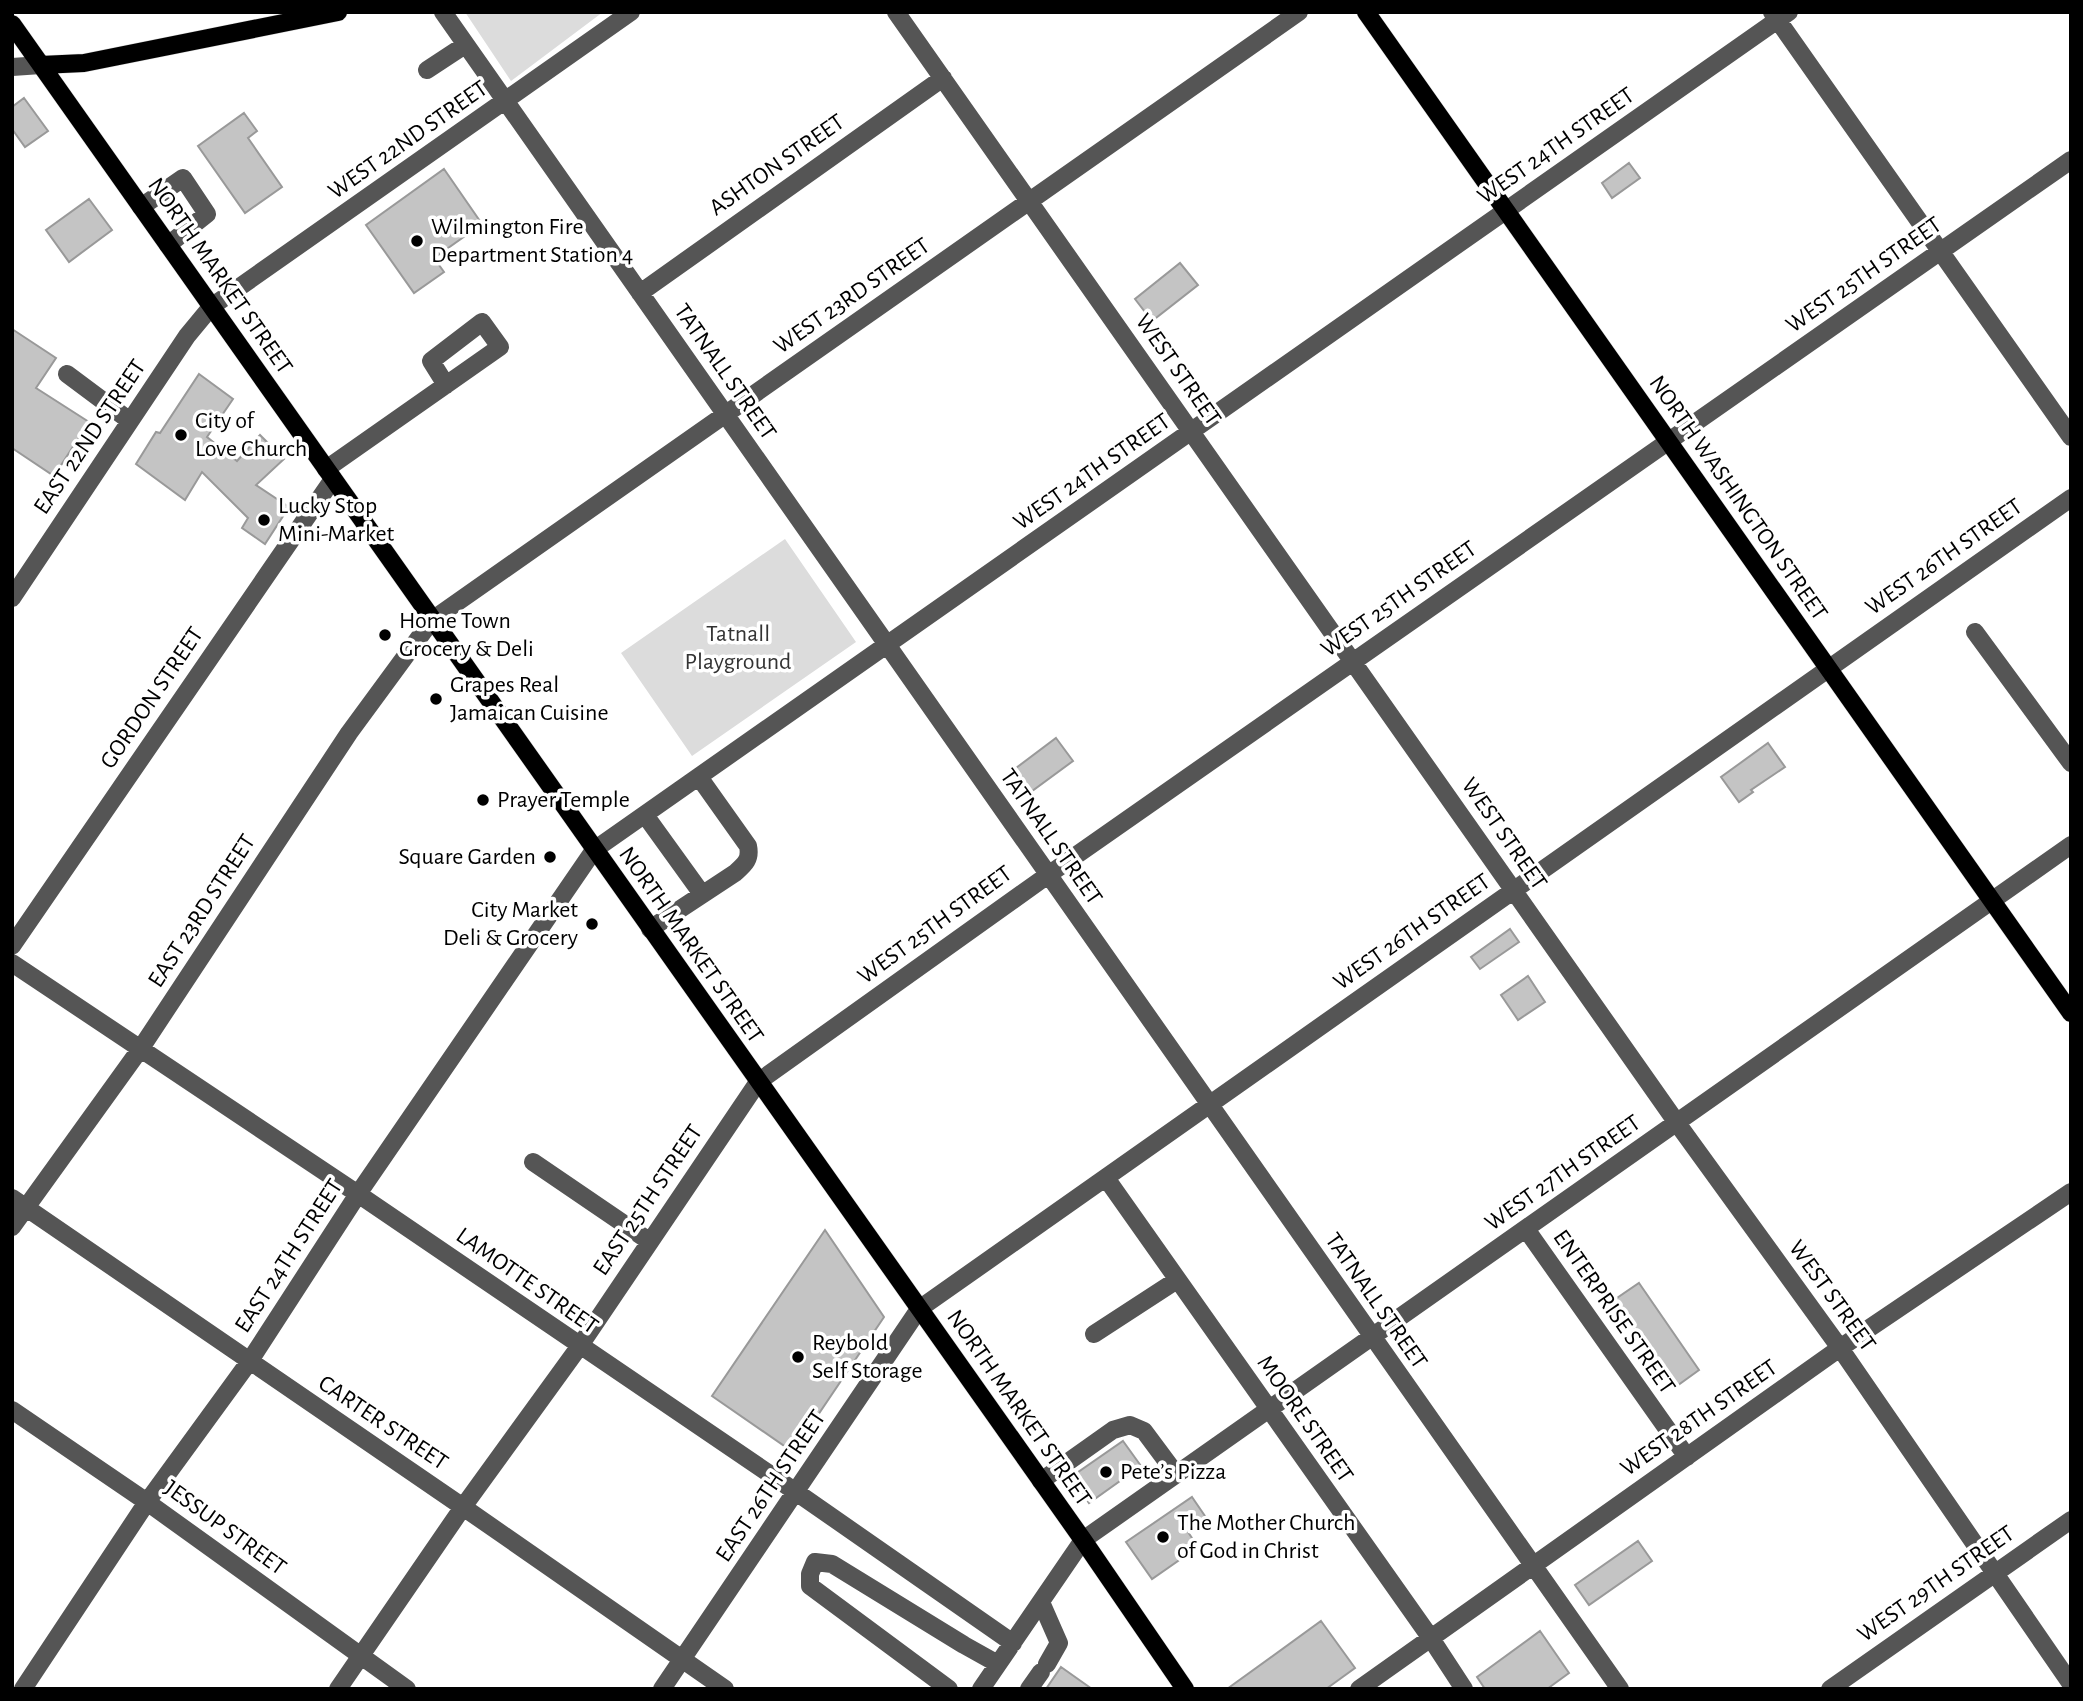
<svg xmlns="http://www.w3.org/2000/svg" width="2083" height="1701" viewBox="0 0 2083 1701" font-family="'Alegreya Sans',sans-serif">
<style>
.green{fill:#dcdcdc}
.building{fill:#c4c4c4;stroke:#999;stroke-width:2}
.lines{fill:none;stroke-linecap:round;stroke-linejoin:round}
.major-casing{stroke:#dbdbdb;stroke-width:19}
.minor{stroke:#555;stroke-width:18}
.major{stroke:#000;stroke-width:18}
.poi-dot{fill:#000;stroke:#fff;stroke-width:2.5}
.labels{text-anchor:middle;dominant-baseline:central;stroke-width:7;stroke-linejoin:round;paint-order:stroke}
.street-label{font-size:24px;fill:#000;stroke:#fff}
.poi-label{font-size:24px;fill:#000;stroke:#fff;text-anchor:start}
.park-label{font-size:24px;fill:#333;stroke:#fff}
</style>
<rect width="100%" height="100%" fill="#fff"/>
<path class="green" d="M465,12H603L511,81Z
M785,539L856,642L692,756L621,653Z"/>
<path class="building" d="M24,98L48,131L25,147L12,129V107Z
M244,113L257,131L248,138L282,187L245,213L198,146Z
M1629,163L1640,178L1612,198L1602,183Z
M444,169L482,224L434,258L444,272L414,293L366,225Z
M89,199L112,230L69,262L46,230Z
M1180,263L1198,285L1152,321L1135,299Z
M12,329L56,358L36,388L89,422L54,476L12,448Z
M199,374L233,399L207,437L237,461L260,435L284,459L256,485L289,507L265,544L242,528L248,518L202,472L185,500L136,464L156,432L160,433Z
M1056,738L1073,761L1028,794L1012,771Z
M1768,743L1785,767L1751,790L1753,792L1739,802L1721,777Z
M1510,929L1519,942L1480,969L1471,957Z
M1528,976L1545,1002L1518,1020L1501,995Z
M825,1230L884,1317L793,1452L712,1396Z
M1639,1283L1699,1370L1674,1388L1614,1300Z
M1123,1441L1141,1466L1089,1503L1071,1477Z
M1192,1497L1207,1519L1188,1532L1198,1547L1152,1579L1126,1542Z
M1638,1541L1652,1561L1589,1605L1575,1585Z
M1321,1621L1355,1668L1326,1689H1227Z
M1540,1631L1569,1673L1547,1689H1485L1477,1677Z
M1061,1667L1092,1689H1046Z"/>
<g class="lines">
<g class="major-casing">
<path id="major" d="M1366,12L2071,1013
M12,24L1083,1540L1185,1689
M41,65L84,63L338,12"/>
</g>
<path class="minor" d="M443,12L1620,1689
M896,12L1677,1123L1840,1348L2071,1684
M1772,12L2071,437
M12,67L41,65
M427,70L465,45
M141,207L183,178L207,214L168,245
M640,293L943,78
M67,374L130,421
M326,469L346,455L500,347L482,322L431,361L446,385
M12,598L187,336L211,307L631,12
M1975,632L2071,763
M645,815L702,894
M650,929L735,873C744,865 751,860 748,846L699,777
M12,946L333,479
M12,963L358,1194L796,1492L1013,1643
M533,1162L649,1241
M1106,1178L1430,1637L1464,1689
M12,1198L463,1507L725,1689
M12,1227L141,1048L349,733L432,620L1299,12
M1526,1229L1687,1457
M1094,1334L1177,1280
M12,1410L147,1502L407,1689
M1041,1481L1113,1430L1130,1425L1144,1431L1176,1474
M1041,1602L1059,1643L1047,1664
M23,1689L147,1502L249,1362L358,1194L594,850L1789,12
M338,1689L463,1507L579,1347L758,1082L1048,875L2071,160
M662,1689L919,1309L2071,498
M949,1689L810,1586V1574L815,1562L832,1564L964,1645L998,1664
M981,1689L1083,1540L2071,845
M1029,1689L1041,1672
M1359,1689L1840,1348L2071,1192
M1830,1689L2071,1520"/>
<use href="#major" class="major"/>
</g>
<g class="poi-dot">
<circle cx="417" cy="241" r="7"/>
<circle cx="181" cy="435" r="7"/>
<circle cx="264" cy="520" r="7"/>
<circle cx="385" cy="635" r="7"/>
<circle cx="436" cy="699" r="7"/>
<circle cx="483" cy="800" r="7"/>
<circle cx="550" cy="857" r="7"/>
<circle cx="592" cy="924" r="7"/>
<circle cx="798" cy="1357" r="7"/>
<circle cx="1106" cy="1472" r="7"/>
<circle cx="1163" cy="1537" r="7"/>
</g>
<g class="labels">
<g class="street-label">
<text transform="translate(408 140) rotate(-35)">WEST 22ND STREET</text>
<text transform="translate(1556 146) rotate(-35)">WEST 24TH STREET</text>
<text transform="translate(777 165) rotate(-35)">ASHTON STREET</text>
<text transform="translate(1864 275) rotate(-35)">WEST 25TH STREET</text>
<text transform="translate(220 276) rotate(55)">NORTH MARKET STREET</text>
<text transform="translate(852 296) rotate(-35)">WEST 23RD STREET</text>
<text transform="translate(1178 370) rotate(55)">WEST STREET</text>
<text transform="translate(725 372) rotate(55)">TATNALL STREET</text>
<text transform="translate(90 437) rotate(-56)">EAST 22ND STREET</text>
<text transform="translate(1092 472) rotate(-35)">WEST 24TH STREET</text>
<text transform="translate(1738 498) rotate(55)">NORTH WASHINGTON STREET</text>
<text transform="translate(1944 557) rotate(-35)">WEST 26TH STREET</text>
<text transform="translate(1399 599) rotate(-35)">WEST 25TH STREET</text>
<text transform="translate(152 698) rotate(-56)">GORDON STREET</text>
<text transform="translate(1504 834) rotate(55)">WEST STREET</text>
<text transform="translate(1051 837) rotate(55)">TATNALL STREET</text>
<text transform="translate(202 911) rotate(-57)">EAST 23RD STREET</text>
<text transform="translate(935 925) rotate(-36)">WEST 25TH STREET</text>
<text transform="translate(1412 932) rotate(-35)">WEST 26TH STREET</text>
<text transform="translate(691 945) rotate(55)">NORTH MARKET STREET</text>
<text transform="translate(1563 1173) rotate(-35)">WEST 27TH STREET</text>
<text transform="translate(648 1200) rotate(-56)">EAST 25TH STREET</text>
<text transform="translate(289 1256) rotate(-57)">EAST 24TH STREET</text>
<text transform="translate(527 1281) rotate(35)">LAMOTTE STREET</text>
<text transform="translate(1832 1296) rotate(54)">WEST STREET</text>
<text transform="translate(1376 1301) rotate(55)">TATNALL STREET</text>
<text transform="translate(1614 1312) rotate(55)">ENTERPRISE STREET</text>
<text transform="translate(1019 1408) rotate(55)">NORTH MARKET STREET</text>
<text transform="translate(1699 1418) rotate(-35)">WEST 28TH STREET</text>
<text transform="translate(1305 1419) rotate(55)">MOORE STREET</text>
<text transform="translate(383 1423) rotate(34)">CARTER STREET</text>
<text transform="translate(771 1486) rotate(-56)">EAST 26TH STREET</text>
<text transform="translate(225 1528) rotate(36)">JESSUP STREET</text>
<text transform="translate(1936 1584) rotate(-35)">WEST 29TH STREET</text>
</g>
<g class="poi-label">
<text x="431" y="227">Wilmington Fire<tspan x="431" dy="28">Department Station 4</tspan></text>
<text x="195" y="421">City of<tspan x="195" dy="28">Love Church</tspan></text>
<text x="278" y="506">Lucky Stop<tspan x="278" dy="28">Mini-Market</tspan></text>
<text x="399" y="621">Home Town<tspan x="399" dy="28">Grocery &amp; Deli</tspan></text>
<text x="450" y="685">Grapes Real<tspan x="450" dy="28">Jamaican Cuisine</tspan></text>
<text x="497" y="800">Prayer Temple</text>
<text x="536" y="857" text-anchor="end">Square Garden</text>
<text x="578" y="910" text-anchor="end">City Market<tspan x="578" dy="28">Deli &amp; Grocery</tspan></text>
<text x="812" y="1343">Reybold<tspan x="812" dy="28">Self Storage</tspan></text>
<text x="1120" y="1472">Pete’s Pizza</text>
<text x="1177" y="1523">The Mother Church<tspan x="1177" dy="28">of God in Christ</tspan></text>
</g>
<g class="park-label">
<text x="738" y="634">Tatnall<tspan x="738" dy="28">Playground</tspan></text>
</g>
</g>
<rect width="2083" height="1701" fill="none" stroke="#000000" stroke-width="28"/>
</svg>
